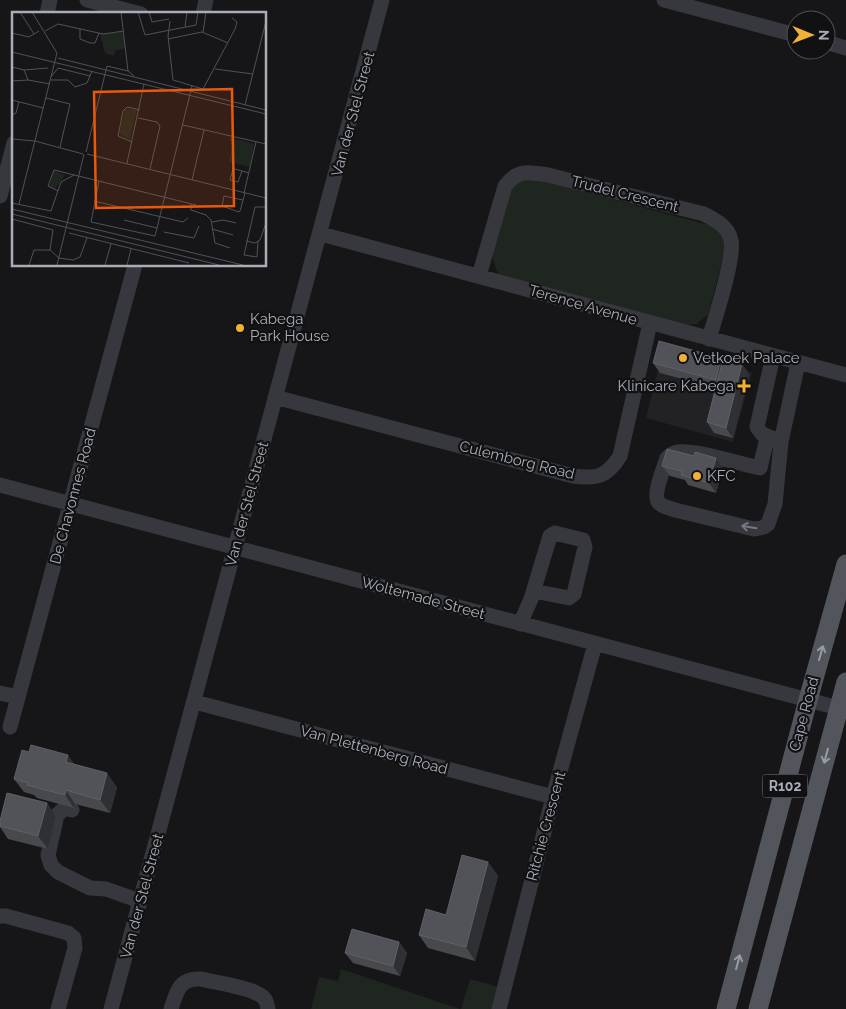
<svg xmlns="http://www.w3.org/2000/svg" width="846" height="1009" viewBox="0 0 846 1009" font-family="Raleway,sans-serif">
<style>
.built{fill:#222225}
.green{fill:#1e261f}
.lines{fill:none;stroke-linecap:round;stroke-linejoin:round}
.minor{stroke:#37383d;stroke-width:15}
.major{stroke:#53555c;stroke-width:19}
.wall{fill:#47494d}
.shaded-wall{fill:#2f3033}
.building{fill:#525359;stroke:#5f6168}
.oneway{stroke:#757881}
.oneway2{stroke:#979ba6}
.poi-dot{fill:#f2b134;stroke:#111113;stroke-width:2}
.labels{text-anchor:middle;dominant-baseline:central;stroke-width:4.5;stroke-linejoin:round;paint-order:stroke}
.shield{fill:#111113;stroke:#7b7e86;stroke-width:1}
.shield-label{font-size:14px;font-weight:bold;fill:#a8adb8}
.street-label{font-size:15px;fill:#a8adb8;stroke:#111113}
.poi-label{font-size:15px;fill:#a8adb8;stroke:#111113;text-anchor:start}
.inset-road{fill:none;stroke:#505258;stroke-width:1}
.view{fill:#e8590c;fill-opacity:0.15;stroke:#e8590c;stroke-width:2.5}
.inset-edge{fill:none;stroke:#a8adb8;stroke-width:2.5}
</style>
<rect width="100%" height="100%" fill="#161618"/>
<path class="built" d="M663,349L752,373L733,442L646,418Z"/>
<path class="green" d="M532,178L709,225L721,232L726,246L708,315L696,324L686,325L499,274L496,269L492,256L513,184Z
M341,969L460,1009H311L319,977L338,981Z
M470,979L499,987L493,1009H461Z"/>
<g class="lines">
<path class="minor" d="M87,0L141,14
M664,0L796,35
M47,14L50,0
M203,14L206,0
M826,42L846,48
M0,196L14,143
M321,234L846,375
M479,276L505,186C518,169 529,172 548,175L704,214C715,220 728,226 731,240C735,258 715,318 709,339
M773,356L757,427L762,434L777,440
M275,397L573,476C597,479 607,477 620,456L650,323
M767,438L760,468C740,464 694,449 677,452C672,453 670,455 667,458C664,468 652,495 659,503C663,507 670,508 675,510L754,529L764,527L768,524L775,504L781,442L798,363
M0,485L846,710
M520,624L531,599L550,536L555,533L583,540L585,547L574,594L569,598L534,591
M0,693L18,697
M195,702L553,797
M10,727L135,265
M72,810L65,808L57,815L48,855L51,865L58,872L90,888L106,889L140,901
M0,916H6L68,933L74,938L75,948L58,1009
M111,1009C201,673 293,337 382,0
M171,1009C177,991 179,978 201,979C217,983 248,987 260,995C266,998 267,1003 268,1009
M499,1009L553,797L595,644"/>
<path class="major" d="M726,1009L808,700L846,564
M758,1009L846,682"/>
</g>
<path class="wall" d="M721,358L723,360L742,364L749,374L733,438L714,433L707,422L716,388L660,373L653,363Z
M694,456L716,458L723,468L716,493L688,485L685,480L670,476L662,466Z
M74,764L117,787L110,813L75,804L74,808L37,798L34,795L24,792L14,779Z
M47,803L56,817L48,849L8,839L0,827V821Z
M488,862L498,876L475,961L428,948L419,935L446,915Z
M399,942L407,953L400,976L353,963L345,953Z"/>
<path class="shaded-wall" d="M721,358L728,368L723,390L716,380Z
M742,364L749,374L733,438L726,428Z
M716,458L723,468L716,493L709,483Z
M68,755L78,769L66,762Z
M107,773L117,787L110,813L100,800Z
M66,790L75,804L74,808L65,795Z
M47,803L56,817L48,849L38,836Z
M488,862L498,876L475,961L466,947Z
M399,942L407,953L400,976L393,966Z"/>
<path class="building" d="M659,341L721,358L716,380L653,363Z
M723,359L742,364L726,428L707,422Z
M667,449L694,456L695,452L716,458L709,483L681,475L682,471L662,466Z
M31,745L68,755L66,762L107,773L100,800L66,790L65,795L27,785L28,783L14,779L22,750L29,752Z
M7,793L47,803L38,836L0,826V821Z
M462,855L488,862L466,947L419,935L426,909L446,915Z
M352,929L399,942L393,966L345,953Z"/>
<defs><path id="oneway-shaft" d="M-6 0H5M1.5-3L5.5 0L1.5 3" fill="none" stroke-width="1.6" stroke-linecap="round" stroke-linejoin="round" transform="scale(1.25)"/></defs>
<use class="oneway" href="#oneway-shaft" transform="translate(749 527) rotate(-171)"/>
<g class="oneway2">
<use href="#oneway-shaft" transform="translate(821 653) rotate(-74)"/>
<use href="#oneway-shaft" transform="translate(826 756) rotate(105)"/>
<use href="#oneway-shaft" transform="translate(738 962) rotate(-75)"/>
</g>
<g class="poi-dot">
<circle cx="240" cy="328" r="5"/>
<circle cx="683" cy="358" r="5"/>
<path d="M741.5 378.5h5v5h5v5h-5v5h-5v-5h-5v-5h5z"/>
<circle cx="697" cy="476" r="5"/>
</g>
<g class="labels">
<rect class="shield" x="762.5" y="774.5" width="45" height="23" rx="4"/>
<g class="shield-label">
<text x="785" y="786">R102</text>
</g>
<g class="street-label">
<text transform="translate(353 114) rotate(-75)">Van der Stel Street</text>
<text transform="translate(625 194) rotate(14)">Trudel Crescent</text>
<text transform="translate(583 305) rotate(16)">Terence Avenue</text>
<text transform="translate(517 460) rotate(14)">Culemborg Road</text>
<text transform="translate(73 496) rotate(-75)">De Chavonnes Road</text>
<text transform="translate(247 504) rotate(-75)">Van der Stel Street</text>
<text transform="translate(423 598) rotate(15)">Woltemade Street</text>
<text transform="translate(804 714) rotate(-75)">Cape Road</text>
<text transform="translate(374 750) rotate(15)">Van Plettenberg Road</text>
<text transform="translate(546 826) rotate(-75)">Ritchie Crescent</text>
<text transform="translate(142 896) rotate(-75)">Van der Stel Street</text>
</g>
<g class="poi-label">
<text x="250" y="319">Kabega<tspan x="250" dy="17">Park House</tspan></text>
<text x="693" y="358">Vetkoek Palace</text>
<text x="734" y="386" text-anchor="end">Klinicare Kabega</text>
<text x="707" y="476">KFC</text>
</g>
</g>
<g transform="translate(12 12)">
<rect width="254" height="254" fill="#161618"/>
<path d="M110,20L114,36L103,39L102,44L93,41L88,22ZM113,97L125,98L118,128L107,122ZM218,125L242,132L238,155L217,150L221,130L217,129ZM42,159L53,163L43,177L37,175Z" fill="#1e261f"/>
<path class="inset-road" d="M8,0L22,22M109,0L116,59L122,64M126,0L133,23L184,13L186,0M137,0L140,10L157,7M158,9L156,24L161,68L191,77L223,17L225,10L220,6M173,15L175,0M68,17V27L78,31H83L87,21M33,19L46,12L91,22L112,19M191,20L194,0M0,21L17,25L27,19M156,27L190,20L216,31M0,40L254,102M46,46L254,98M0,55L12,58L16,68M203,57L241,62M12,58L36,56M39,65L46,56L78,64M39,68H56L63,75L75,71L80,59M0,69L16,68L38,72M34,86L58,92L48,135M0,88L31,96M233,93L254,9M0,103L4,101L7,90M126,106L145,110L148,114L138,157M171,113L254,132M0,127L23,129L71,142M120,130L106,124L111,99L115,95L128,98M74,140L95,54L116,59M75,142L254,186M115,151L132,72M230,159L226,170L218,168L221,157H223L237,161M180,168L192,118M87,169L79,210L143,224L180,74M46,179L36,174L42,158L184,193M232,181L244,130M231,188L212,184L210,194L227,200L228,199L233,181M82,189L171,210L176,206M0,191L39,199L49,170L62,163M7,192L45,41L20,0M179,192V198L194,203L199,208L203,231L218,236M0,197L231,253M0,202L207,253M0,207L41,218L38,238L47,246L61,248L68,245L75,226M112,208L145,216M200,210L211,208L224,211M200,217L221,223M152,220L182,226L187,214M57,221L177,251M234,229L243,231L248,228L254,211M246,229L245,245L232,243L243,195H254M17,253L22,238H38M45,253L72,142M93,253L99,232M115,253L119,237"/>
<path class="view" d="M220,77L222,194L84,196L82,80Z"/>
<rect width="254" height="254" class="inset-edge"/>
</g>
<g transform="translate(811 35) rotate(91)"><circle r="24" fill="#111113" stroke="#4d4f55"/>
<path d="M0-4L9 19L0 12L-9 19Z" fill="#f2b134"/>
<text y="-8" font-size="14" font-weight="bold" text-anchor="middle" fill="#a8adb8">N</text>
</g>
</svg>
